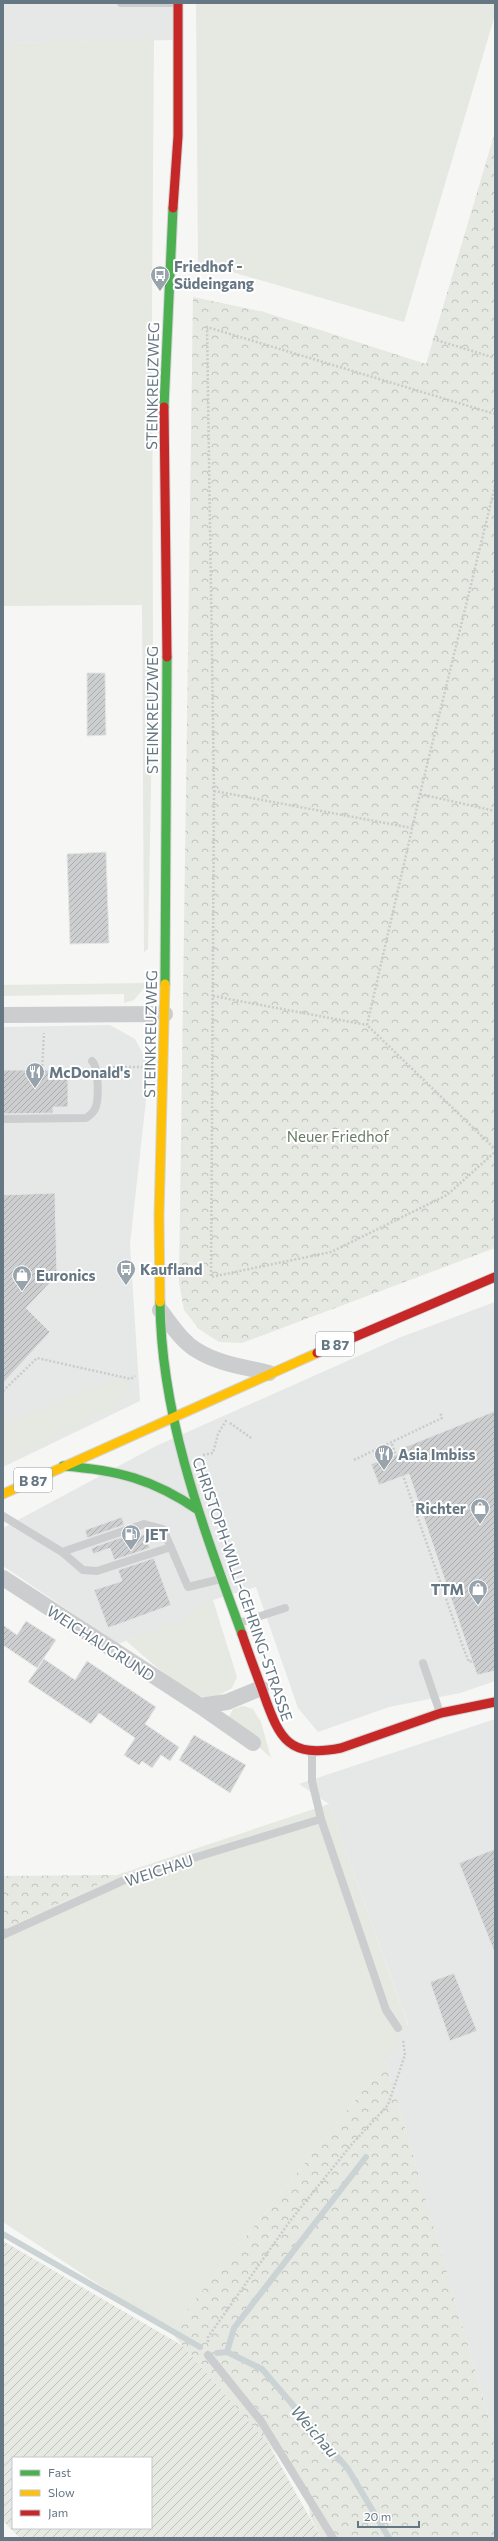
<svg xmlns="http://www.w3.org/2000/svg" width="498" height="2541" viewBox="0 0 498 2541" font-family="Commissioner,sans-serif">
<style>
.built{fill:#e6e7e7}
.grass{fill:#e6e8e2}
.forest{fill:url(#forest-crowns)}
.garden{fill:url(#garden-furrows);fill-rule:evenodd}
.lines{fill:none;stroke-linecap:round;stroke-linejoin:round}
.stream{stroke:#cbd3d5;stroke-width:6}
.building{fill:url(#building-hatch);stroke:#e5e5e4}
.fast-casing{stroke:#d3d4d5;stroke-width:11}
.slow-casing{stroke:#d3d4d5;stroke-width:11}
.jam-casing{stroke:#d3d4d5;stroke-width:11}
.path{stroke:#cacbca;stroke-width:2.5;stroke-dasharray:2 2;stroke-linecap:butt}
.lane{stroke:#cccdce;stroke-width:8}
.street{stroke:#cccdce;stroke-width:16}
.fast{stroke:#4caf50;stroke-width:9}
.slow{stroke:#ffc107;stroke-width:9}
.jam{stroke:#c62828;stroke-width:9}
.labels{text-anchor:middle;dominant-baseline:central;stroke-width:4;stroke-linejoin:round;paint-order:stroke}
.shield{fill:#fff;stroke:#94a0a9;stroke-width:1}
.shield-label{font-size:14px;font-weight:bold;fill:#667784}
.poi-label{font-size:15px;font-weight:bold;fill:#667784;stroke:#fff;text-anchor:start}
.street-label{font-size:15px;fill:#667784;stroke:#fff}
.park-label{font-size:15px;fill:#697b65;stroke:#fff}
.water-label{font-size:16px;font-style:italic;fill:#627880;stroke:#fff}
</style>
<defs>
<pattern id="forest-crowns" width="20" height="18" patternUnits="userSpaceOnUse"><rect width="20" height="18" fill="#e6e8e2"/><path d="M2 6a3 3 0 1 1 6 0M12 15a3 3 0 1 1 6 0" fill="none" stroke="#bec1bd"/></pattern>
<pattern id="garden-furrows" width="10" height="10" patternUnits="userSpaceOnUse"><rect width="10" height="10" fill="#e6e8e2"/><path d="M-1 1l2-2M0 10L10 0M9 11l2-2" fill="none" stroke="#bec1bd"/></pattern>
<pattern id="building-hatch" width="6" height="6" patternUnits="userSpaceOnUse"><rect width="6" height="6" fill="#cdcecf"/><path d="M-1 1l2-2M0 6l6-6M5 7l2-2" fill="none" stroke="#aaacae"/></pattern>
</defs>
<rect width="100%" height="100%" fill="#f6f6f4"/>
<path class="built" d="M3,3H178L177,40L3,43Z
M110,1025L135,1039L146,1059L147,1091L130,1244L140,1401L3,1467V1027Z
M495,1302V1681L460,1693L389,1707L318,1732L298,1708L256,1587L213,1600L188,1618L118,1644L3,1566V1528L156,1446L401,1337Z
M495,1719V2439L386,2062L408,2024L329,1804L299,1784Z"/>
<path class="grass" d="M196,3H495V15L404,322L198,262Z
M154,40L152,301L153,678L148,949L144,952L142,605L3,606V43Z
M148,983L134,1000L124,1003V994L3,996V985Z
M113,1380L128,1382L123,1400L116,1407L3,1464V1424Z
M213,1600L237,1677L232,1688C223,1693 214,1699 203,1697C187,1696 141,1653 126,1641L187,1618L190,1610Z
M243,1706L253,1709L261,1722L271,1758L228,1719L233,1709Z
M329,1804L408,2025L386,2062L170,2331L3,2222V1931L117,1875Z"/>
<path class="forest" d="M495,132V1248L242,1343L219,1342L199,1329L184,1310L179,1282L193,297L264,312L426,364Z
M117,1875L3,1931V1876Z
M386,2062L495,2439V2538H321L310,2516L307,2489L170,2331Z"/>
<path class="garden" d="M3,2241L183,2346L269,2445L321,2538H20L3,2521ZM13,2458H151V2528H13Z"/>
<g class="lines">
<path class="stream" d="M3,2234L200,2347
M227,2352L234,2328L366,2157
M217,2353L227,2352L262,2369L348,2469L389,2538"/>
</g>
<path class="building" d="M87,673H105L106,735L87,736Z
M106,852L109,943L70,944L67,854Z
M3,1070H68V1107H53V1113L3,1114Z
M55,1193L57,1275L26,1308L50,1332L3,1383V1195Z
M495,1411V1671L477,1675L409,1474L379,1485L371,1464L402,1453L400,1449Z
M122,1517L124,1525L87,1538L85,1530Z
M145,1534L150,1548L114,1560L110,1548L93,1554L91,1548L128,1535L129,1539Z
M154,1558L171,1605L108,1628L94,1590L122,1581L118,1570Z
M26,1621L56,1640L37,1668L3,1645V1625L17,1635Z
M44,1659L75,1680L87,1661L156,1707L145,1724L179,1747L170,1761L161,1755L152,1768L142,1761L139,1765L124,1755L135,1738L99,1713L91,1724L28,1682Z
M194,1735L246,1765L230,1793L179,1760Z
M495,1849V1951H494L459,1863Z
M454,1973L477,2031L450,2041L430,1982Z"/>
<g class="lines">
<g class="fast-casing">
<path id="fast" d="M164,407L173,208
M165,984L167,657
M160,1302C161,1418 203,1527 242,1634
M63,1466C117,1470 153,1479 198,1510"/>
</g>
<g class="slow-casing">
<path id="slow" d="M160,1302L159,1216L165,984
M3,1494L317,1353"/>
</g>
<g class="jam-casing">
<path id="jam" d="M173,208L178,136V3
M164,407L167,657
M317,1353L495,1277
M242,1634C249,1655 257,1675 264,1695C280,1740 289,1758 341,1748L441,1713L495,1702"/>
</g>
<path class="path" d="M433,339L495,358
M495,414L207,327L214,791L211,1277L331,1252L447,1195L495,1152
M495,486L420,794L367,1025L495,1149
M214,791L412,828
M420,794L495,811
M213,996L367,1025
M109,1067H142
M42,1070L44,1033
M3,1391L37,1358L131,1379L135,1376
M230,1423L251,1438
M392,1444L463,1647L469,1662L472,1661
M203,1455L213,1453L218,1434L227,1419
M354,1460L442,1418L440,1412
M208,2342V2337L290,2221L352,2144L388,2105L405,2055L403,2040"/>
<path class="lane" d="M121,3H177
M3,1119L86,1118C89,1116 93,1113 95,1109C99,1101 99,1067 92,1061
M3,1516L62,1552L83,1570L97,1571L171,1547
M62,1552L144,1524L163,1529L188,1587L221,1579
M239,1623L285,1608
M423,1663L440,1713
M312,1752V1781L321,1819L386,2010L398,2028
M3,1935L131,1877L321,1819
M208,2355L261,2421L333,2538"/>
<path class="street" d="M3,1015L165,1014
M160,1310C171,1324 182,1342 198,1351C219,1364 246,1367 269,1373
M3,1578L200,1706L253,1743
M200,1706L227,1702L261,1688"/>
<use href="#fast" class="fast"/>
<use href="#slow" class="slow"/>
<use href="#jam" class="jam"/>
</g>
<defs>
<g id="bus-pin" transform="scale(1)"><path d="M0 17L-7.5 6A9.5 9.5 0 1 1 7.5 6Z" fill="#98a3ab" stroke="#fff"/><path d="M-5-6H5V4H4V6H2V4H-2V6H-4V4H-5ZM-3.5-4V0h7V-4ZM-3.5 1.2v1.5H-2V1.2ZM2 1.2v1.5H3.5V1.2Z" fill="#fff"/></g>
<g id="restaurant-pin" transform="scale(1)"><path d="M0 17L-7.5 6A9.5 9.5 0 1 1 7.5 6Z" fill="#98a3ab" stroke="#fff"/><path d="M-5-6h1v4h1v-4h1v4h1v-4h1v5L-1.5 .5V6h-2V.5L-5-1ZM5-6V6H3V1.5H1.5Q1.5-4 5-6Z" fill="#fff"/></g>
<g id="shop-pin" transform="scale(1)"><path d="M0 17L-7.5 6A9.5 9.5 0 1 1 7.5 6Z" fill="#98a3ab" stroke="#fff"/><path d="M-5-2.5h2.3a2.7 3.5 0 0 1 5.4 0H5L5.5 6h-11ZM-1.5-2.5h3a1.5 2.3 0 0 0-3 0Z" fill="#fff"/></g>
<g id="fuel-pin" transform="scale(1)"><path d="M0 17L-7.5 6A9.5 9.5 0 1 1 7.5 6Z" fill="#98a3ab" stroke="#fff"/><path d="M-5.5-6h7V0h2V4h1.3V-2.5L3-4.5l.8-.8L6-3V5H2.5V1h-1V6h-7ZM-4.2-4.7v3.2H.2V-4.7Z" fill="#fff"/></g>
</defs>
<g fill-rule="evenodd">
<use href="#bus-pin" x="160" y="275"/>
<use href="#restaurant-pin" x="35" y="1072"/>
<use href="#bus-pin" x="126" y="1269"/>
<use href="#shop-pin" x="22" y="1275"/>
<use href="#restaurant-pin" x="384" y="1454"/>
<use href="#shop-pin" x="480" y="1508"/>
<use href="#fuel-pin" x="131" y="1534"/>
<use href="#shop-pin" x="478" y="1589"/>
</g>
<g class="labels">
<g class="shield">
<rect x="316" y="1332" width="38" height="24" rx="3"/>
<rect x="14" y="1468" width="38" height="24" rx="3"/>
</g>
<g class="shield-label">
<text x="335" y="1344">B 87</text>
<text x="33" y="1480">B 87</text>
</g>
<g class="poi-label">
<text x="174" y="266">Friedhof -<tspan x="174" dy="17">Südeingang</tspan></text>
<text x="49" y="1072">McDonald's</text>
<text x="140" y="1269">Kaufland</text>
<text x="36" y="1275">Euronics</text>
<text x="398" y="1454">Asia Imbiss</text>
<text x="466" y="1508" text-anchor="end">Richter</text>
<text x="145" y="1534">JET</text>
<text x="464" y="1589" text-anchor="end">TTM</text>
</g>
<g class="street-label">
<text transform="translate(152 386) rotate(-89)">STEINKREUZWEG</text>
<text transform="translate(152 710) rotate(-90)">STEINKREUZWEG</text>
<text transform="translate(150 1034) rotate(-89)">STEINKREUZWEG</text>
<text transform="translate(243 1589) rotate(71)">CHRISTOPH-WILLI-GEHRING-STRASSE</text>
<text transform="translate(101 1643) rotate(33)">WEICHAUGRUND</text>
<text transform="translate(159 1870) rotate(-18)">WEICHAU</text>
</g>
<g class="park-label">
<text x="338" y="1136">Neuer Friedhof</text>
</g>
<g class="water-label">
<text transform="translate(315 2431) rotate(49)">Weichau</text>
</g>
</g>
<rect width="498" height="2541" fill="none" stroke="#667784" stroke-width="8"/>
<rect x="12" y="2457" width="140" height="72" fill="#ffffff" stroke="#c2c9ce"/>
<rect x="20" y="2470" width="20" height="6" fill="#4caf50" stroke="#c2c9ce"/>
<text x="48" y="2477" font-size="12" fill="#667784">Fast</text>
<rect x="20" y="2490" width="20" height="6" fill="#ffc107" stroke="#c2c9ce"/>
<text x="48" y="2497" font-size="12" fill="#667784">Slow</text>
<rect x="20" y="2510" width="20" height="6" fill="#c62828" stroke="#c2c9ce"/>
<text x="48" y="2517" font-size="12" fill="#667784">Jam</text>
<path d="M358 2521v6h61v-6" fill="none" stroke="#667784" stroke-width="2"/>
<text x="364" y="2521" font-size="12" fill="#667784" stroke="#ffffff" stroke-width="3" paint-order="stroke">20 m</text>
</svg>
